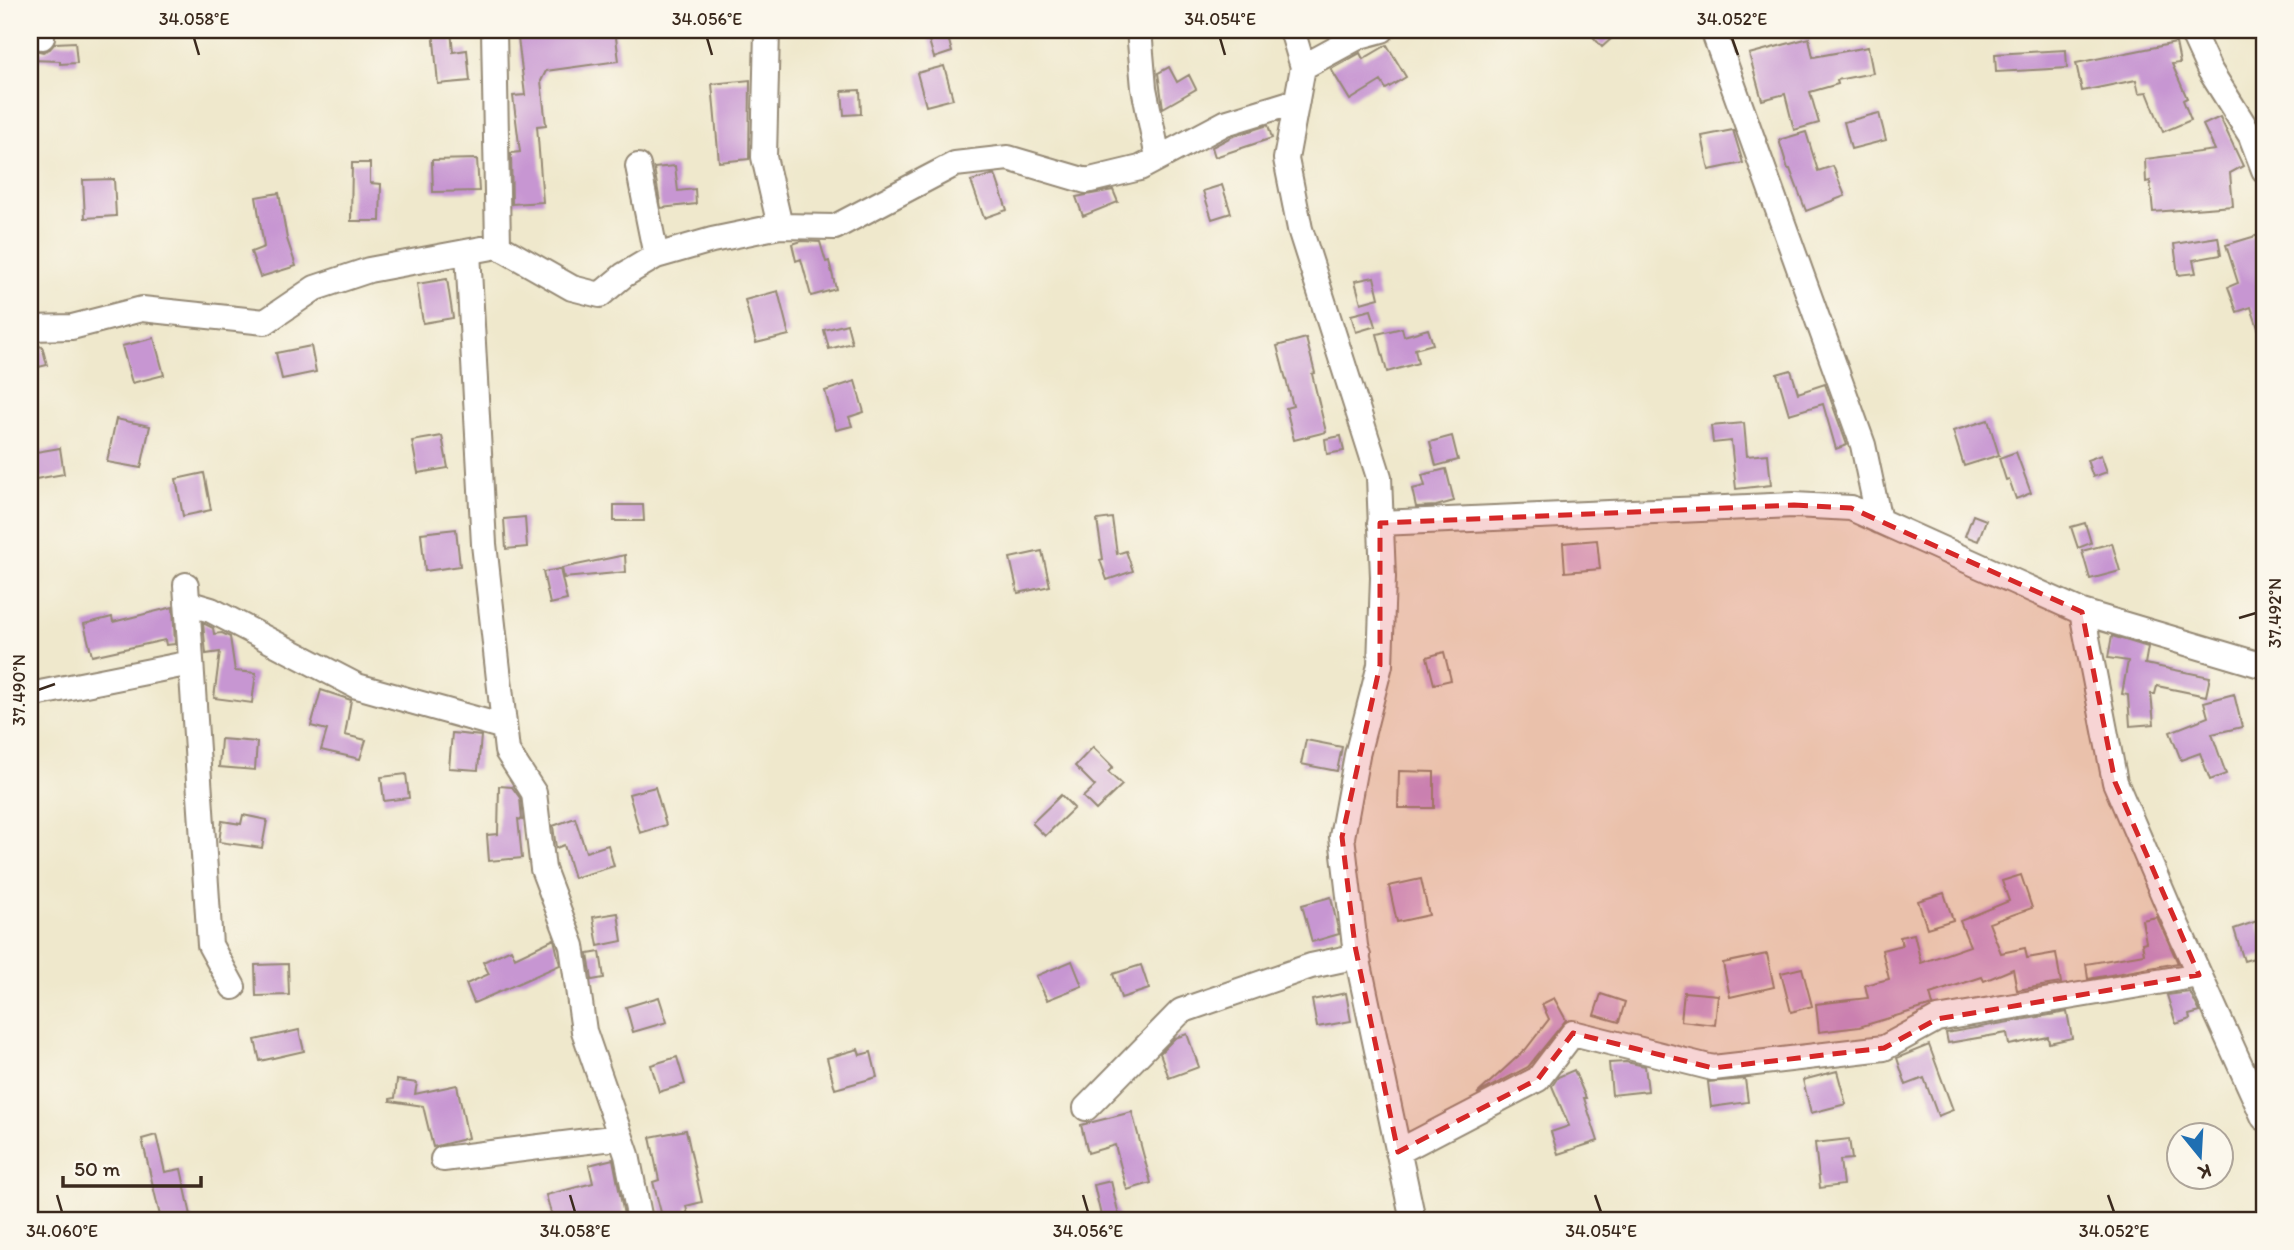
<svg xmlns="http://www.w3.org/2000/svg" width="2294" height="1250" viewBox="0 0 2294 1250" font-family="Itim,sans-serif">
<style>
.building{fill:#c796d2}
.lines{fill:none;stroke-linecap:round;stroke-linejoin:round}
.minor-casing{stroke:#958975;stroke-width:28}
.minor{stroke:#fff;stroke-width:24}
.marked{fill:#d62828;fill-opacity:0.2;stroke:#d62828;stroke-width:5;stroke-dasharray:14 9;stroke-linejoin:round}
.ticks{fill:none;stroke:#3b2a1e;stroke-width:2.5}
.neatline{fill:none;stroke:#3b2a1e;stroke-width:2.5}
.ticks-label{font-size:18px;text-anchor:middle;fill:#3b2a1e}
</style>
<rect width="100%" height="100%" fill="#fbf7ec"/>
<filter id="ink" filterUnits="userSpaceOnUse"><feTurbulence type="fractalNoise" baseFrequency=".0143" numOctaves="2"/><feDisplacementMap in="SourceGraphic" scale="14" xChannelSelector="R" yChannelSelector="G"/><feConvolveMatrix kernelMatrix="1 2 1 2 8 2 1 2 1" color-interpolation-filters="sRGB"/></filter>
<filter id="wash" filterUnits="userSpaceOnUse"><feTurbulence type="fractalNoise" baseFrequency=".00686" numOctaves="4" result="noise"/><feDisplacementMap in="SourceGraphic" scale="28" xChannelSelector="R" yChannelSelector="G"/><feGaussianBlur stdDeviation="1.57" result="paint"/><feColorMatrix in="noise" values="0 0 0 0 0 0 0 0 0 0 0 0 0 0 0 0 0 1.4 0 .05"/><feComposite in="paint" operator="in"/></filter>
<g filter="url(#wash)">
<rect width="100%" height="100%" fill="#efe8cc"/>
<g id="blocks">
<path class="building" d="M433,30H451L453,52L467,50L470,81L438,84Z
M517,30H570V37L615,30L619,61L546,71L541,81L546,125L537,126L543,202L512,204L511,153L520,152L513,96L525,95Z
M926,30H946L952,52L934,58Z
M1587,30H1621L1602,47Z
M1809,38L1813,57L1868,47L1873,73L1837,80L1838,84L1810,92L1819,123L1794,130L1785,94L1762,100L1749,54Z
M75,42L77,63L60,64V61L30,60V45L35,50L43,52L50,49L55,43Z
M2176,43L2180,63L2172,64L2187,98L2183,100L2191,120L2163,132L2147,92L2139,93L2136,80L2082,91L2076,63Z
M1387,45L1406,77L1386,89L1381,81L1350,100L1331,69L1360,53L1363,59Z
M2066,50L2067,68L1996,72L1995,54Z
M944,66L953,99L926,106L917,73Z
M1169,67L1177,82L1189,75L1196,89L1163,108L1158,73Z
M750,80L749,159L719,162L712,84Z
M860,90L861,114L844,115L842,91Z
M1879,113L1886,140L1851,149L1844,122Z
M2220,117L2243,166L2230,173L2233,206L2153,212L2150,181L2146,182L2145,159L2215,150L2203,125Z
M1268,125L1272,138L1215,157L1212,147L1231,137Z
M1733,130L1743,163L1709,170L1702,136Z
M1806,132L1818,171L1833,166L1845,196L1806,211L1790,169H1788L1779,140Z
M477,159L479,191L433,192L432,160Z
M352,163H370V183L381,184L380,221H351Z
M675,166L678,191L695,189L696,204L661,208L654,168Z
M995,174L1007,210L984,218L971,181Z
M114,179L116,216L85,218L83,180Z
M1222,185L1231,213L1212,219L1203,191Z
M1113,190L1118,202L1083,216L1076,197Z
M279,193L287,239L296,266L260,277L251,252L264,247L256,197Z
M2259,235L2264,250V340H2262L2251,307L2237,312L2228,287L2238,283L2226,245Z
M2218,237L2221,255L2193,260L2196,273L2178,275L2174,244Z
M802,241L820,242L826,262L829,261L836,289L811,296L801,259L796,261L792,244Z
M1374,277L1379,298L1361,303L1355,281Z
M447,279L453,318L423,323L417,284Z
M778,291L789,335L756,343L745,300Z
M1371,310L1376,326L1356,332L1351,315Z
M847,324L852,343L829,349L824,330Z
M1402,328L1404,336L1428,329L1433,344L1415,349L1418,363L1387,372L1377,334Z
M154,338L164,375L132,383L122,346Z
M1306,338L1315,373L1312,374L1326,432L1294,440L1286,408L1293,406L1277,346Z
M42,346L47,365L30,369V349Z
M311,346L316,372L282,379L276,353Z
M1791,370L1798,393L1825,384L1847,445L1836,449L1823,404L1789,414L1777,374Z
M855,381L864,412L849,417L852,426L836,430L825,391Z
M116,419L150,426L141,468L107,462Z
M1988,420L1999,455L1964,466L1953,431Z
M1744,423L1747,456L1768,454L1771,485L1736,489L1731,441L1713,443L1711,426Z
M442,436L448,468L418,473L412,441Z
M1341,436L1344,451L1327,454L1325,439Z
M1452,436L1458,460L1436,466L1430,442Z
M60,448L64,474L30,480V453Z
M2016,452L2031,493L2016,499L2009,479L2006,480L1999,458Z
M2101,455L2107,472L2093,477L2087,460Z
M1446,469L1454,501L1436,506L1416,507L1412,489L1425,486L1422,475Z
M204,473L211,510L183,516L176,479Z
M614,505H643L644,521H614Z
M1973,515L1986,520L1978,541L1965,536Z
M525,517L527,547L506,549L504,519Z
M1112,518L1117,554L1126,551L1133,571L1107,580L1100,560L1103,559L1097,520Z
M2085,523L2091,543L2078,548L2071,527Z
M456,529L460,566L425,571L421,533Z
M1597,540L1600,569L1565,572L1563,543Z
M2112,543L2120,571L2090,579L2082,551Z
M1042,551L1050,586L1018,593L1010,558Z
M625,555L626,572L564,578L562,568Z
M560,569L567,600L550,604L543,572Z
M173,607L175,644L166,645L165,640L92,656L84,624L112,617L113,622Z
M203,623L213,628L214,634L222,633L230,637L235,671L256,673L252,703L214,698L220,652L206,654Z
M2112,636L2148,647L2145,664L2210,677L2206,696L2157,686L2155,694H2151L2154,724L2130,726L2128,695L2122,694L2128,661L2108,658Z
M1444,652L1451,680L1434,684L1427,657Z
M321,690L351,700L345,735L366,740L360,759L321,750L327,730L311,726Z
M2234,694L2242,727L2212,734L2226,774L2210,780L2200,753L2181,760L2170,732L2208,717L2204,702Z
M452,733L481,736L478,770L449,768Z
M221,739L257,742L255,770L219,767Z
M1306,740L1342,747L1337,771L1301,764Z
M1093,747L1113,767L1108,772L1122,785L1096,810L1083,797L1095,786L1075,766Z
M1399,771L1434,772V808H1398Z
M406,774L409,798L384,801L381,777Z
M499,786L512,787L520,798L522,820L518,819L522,858L489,861L487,835L498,834Z
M655,787L666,825L640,833L629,794Z
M1061,795L1074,808L1045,836L1032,823Z
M243,815L267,820L262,848L219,842L222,821L241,824Z
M575,818L586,852L608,845L614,866L574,878L564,845L556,848L553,826Z
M2021,875L2032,908L1989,923L2001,953L2025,948L2027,958L2056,953L2061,983L2017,990L2013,969L1984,981L1982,977L1930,994L1933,1005L1929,1006L1859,1027L1819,1032L1816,1004L1868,998L1865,985L1889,979L1882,950L1902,945L1900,937L1914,934L1921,963L1970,946L1960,921L2009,901L2002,881Z
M1421,879L1429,915L1397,922L1389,886Z
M1944,893L1953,920L1927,928L1918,901Z
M1331,897L1339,934L1312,942L1302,905Z
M618,913L622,941L598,946L593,917Z
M2157,917L2178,963L2088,979L2086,964L2144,954L2142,943L2146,942L2142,920Z
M2257,921L2264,944V955L2244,961L2234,929Z
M554,939L560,965L474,1003L466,984L489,974L483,962L511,949L515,958Z
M600,952L604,978L592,980L588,954Z
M1767,954L1774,987L1730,997L1723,963Z
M1072,961L1082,986L1047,1000L1036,976Z
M288,964L289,995L256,996L255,965Z
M1141,965L1149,989L1121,998L1113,974Z
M1802,968L1812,1006L1791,1012L1781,973Z
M1684,992L1718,995L1715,1025L1681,1021Z
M2190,992L2200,1012L2189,1015L2190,1019L2176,1024L2167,995Z
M1346,993L1351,1021L1317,1027L1312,1000Z
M1601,994L1625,1002L1619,1022L1594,1015Z
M659,997L667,1022L633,1032L626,1007Z
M1554,998L1566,1020L1528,1067L1477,1094L1526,1049L1549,1019L1542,1004Z
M2067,1012L2072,1038L2049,1043L2048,1037L2009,1045L2007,1033L1948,1043L1946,1033Z
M299,1030L304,1051L260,1061L255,1040Z
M1187,1034L1199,1067L1169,1078L1160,1053L1175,1038Z
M1929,1045L1953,1110L1938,1116L1924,1078L1906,1085L1897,1058Z
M858,1049L860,1055L871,1052L877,1077L835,1089L827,1058Z
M677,1057L685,1084L659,1092L651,1065Z
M1626,1062L1645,1066L1648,1091L1612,1095L1609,1063Z
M1574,1070L1586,1098H1584L1598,1141L1558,1154L1551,1132L1569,1126L1552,1086L1558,1077Z
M1837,1071L1846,1104L1811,1113L1803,1080Z
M1745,1079L1748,1102L1711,1107L1708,1082Z
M397,1080L417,1083L415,1094L457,1085L468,1138L433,1147L423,1106L390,1101V1099L395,1098Z
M1132,1112L1151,1183L1127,1190L1115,1145L1088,1153L1081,1125Z
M686,1130L702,1202L686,1206L689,1220H663L653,1182L659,1180L650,1137Z
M156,1135L165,1172L181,1169L192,1220H161L142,1139Z
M1849,1139L1852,1159L1840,1160L1843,1185L1820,1188L1815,1143Z
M613,1159L625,1220H553L546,1195L593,1183L589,1165Z
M1111,1181L1120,1220H1102L1094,1185Z"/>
</g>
</g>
<g filter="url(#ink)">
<use href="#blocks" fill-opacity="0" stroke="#958975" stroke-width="2"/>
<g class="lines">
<g class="minor-casing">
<path id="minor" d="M42,30V37
M494,30L498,246
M767,30L764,157L780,226
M1139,30L1144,88L1158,158
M1292,30L1303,67L1286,159L1300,229L1379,477L1383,577L1380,665L1357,755L1342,837L1355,946L1413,1220
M1713,30L1863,445L1879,521
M2191,30L2209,69L2251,136L2264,170
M1303,67L1360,36L1382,30
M638,166L656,256
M468,252L484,544L507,751L534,793L543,869L572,946L584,1031L627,1155L640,1220
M30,328L72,327L142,309L265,322L315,288L369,270L498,246L572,288L600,295L624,275L656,256L712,240L780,226L835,227L955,164L1008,158L1086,181L1140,168L1225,123L1297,101
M1380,523L1794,505L1851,508L2082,612L2264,666
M186,585L210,945L233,987
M187,603L211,610L357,686L504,727
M2082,612L2115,782L2169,908L2264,1118
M30,695L191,663
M1086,1108L1181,1011L1311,966L1358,956
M1398,1152L1538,1079L1573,1033L1713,1068L1884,1048L1937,1019L2199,975
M443,1159L620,1137"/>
</g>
<use href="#minor" class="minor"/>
</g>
</g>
<path class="marked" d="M1794,505L1851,508L2082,612L2115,782L2199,975L1937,1019L1884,1048L1713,1068L1573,1033L1538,1079L1398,1152L1355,946L1342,837L1380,665V523Z"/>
<path class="ticks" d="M194,38L199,55M707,38L712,55M1220,38L1225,55M1732,38L1738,55M2239,618L2256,613M38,690L55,684M57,1195L62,1212M570,1195L575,1212M1083,1195L1088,1212M1595,1195L1601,1212M2108,1195L2114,1212"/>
<rect width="2294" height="1250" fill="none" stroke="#fbf7ec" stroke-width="77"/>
<g transform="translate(2200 1156) rotate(162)"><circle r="33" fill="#fbf7ec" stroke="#aea59a" stroke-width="2"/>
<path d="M0-5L12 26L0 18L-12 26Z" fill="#1f6fb2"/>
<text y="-10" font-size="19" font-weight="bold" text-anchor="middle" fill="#3b2a1e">K</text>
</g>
<path d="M63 1176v10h138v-10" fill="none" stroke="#3b2a1e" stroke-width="3.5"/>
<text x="74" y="1176" font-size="21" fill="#3b2a1e" stroke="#fbf7ec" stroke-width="5" paint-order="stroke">50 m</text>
<rect x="38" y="38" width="2218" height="1174" class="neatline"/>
<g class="ticks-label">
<text x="194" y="25">34.058°E</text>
<text x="707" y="25">34.056°E</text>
<text x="1220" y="25">34.054°E</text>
<text x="1732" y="25">34.052°E</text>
<text transform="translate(2275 613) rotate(-90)" y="6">37.492°N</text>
<text transform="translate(19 690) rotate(-90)" y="6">37.490°N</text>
<text x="62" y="1237">34.060°E</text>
<text x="575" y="1237">34.058°E</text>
<text x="1088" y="1237">34.056°E</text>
<text x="1601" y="1237">34.054°E</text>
<text x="2114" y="1237">34.052°E</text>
</g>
</svg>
